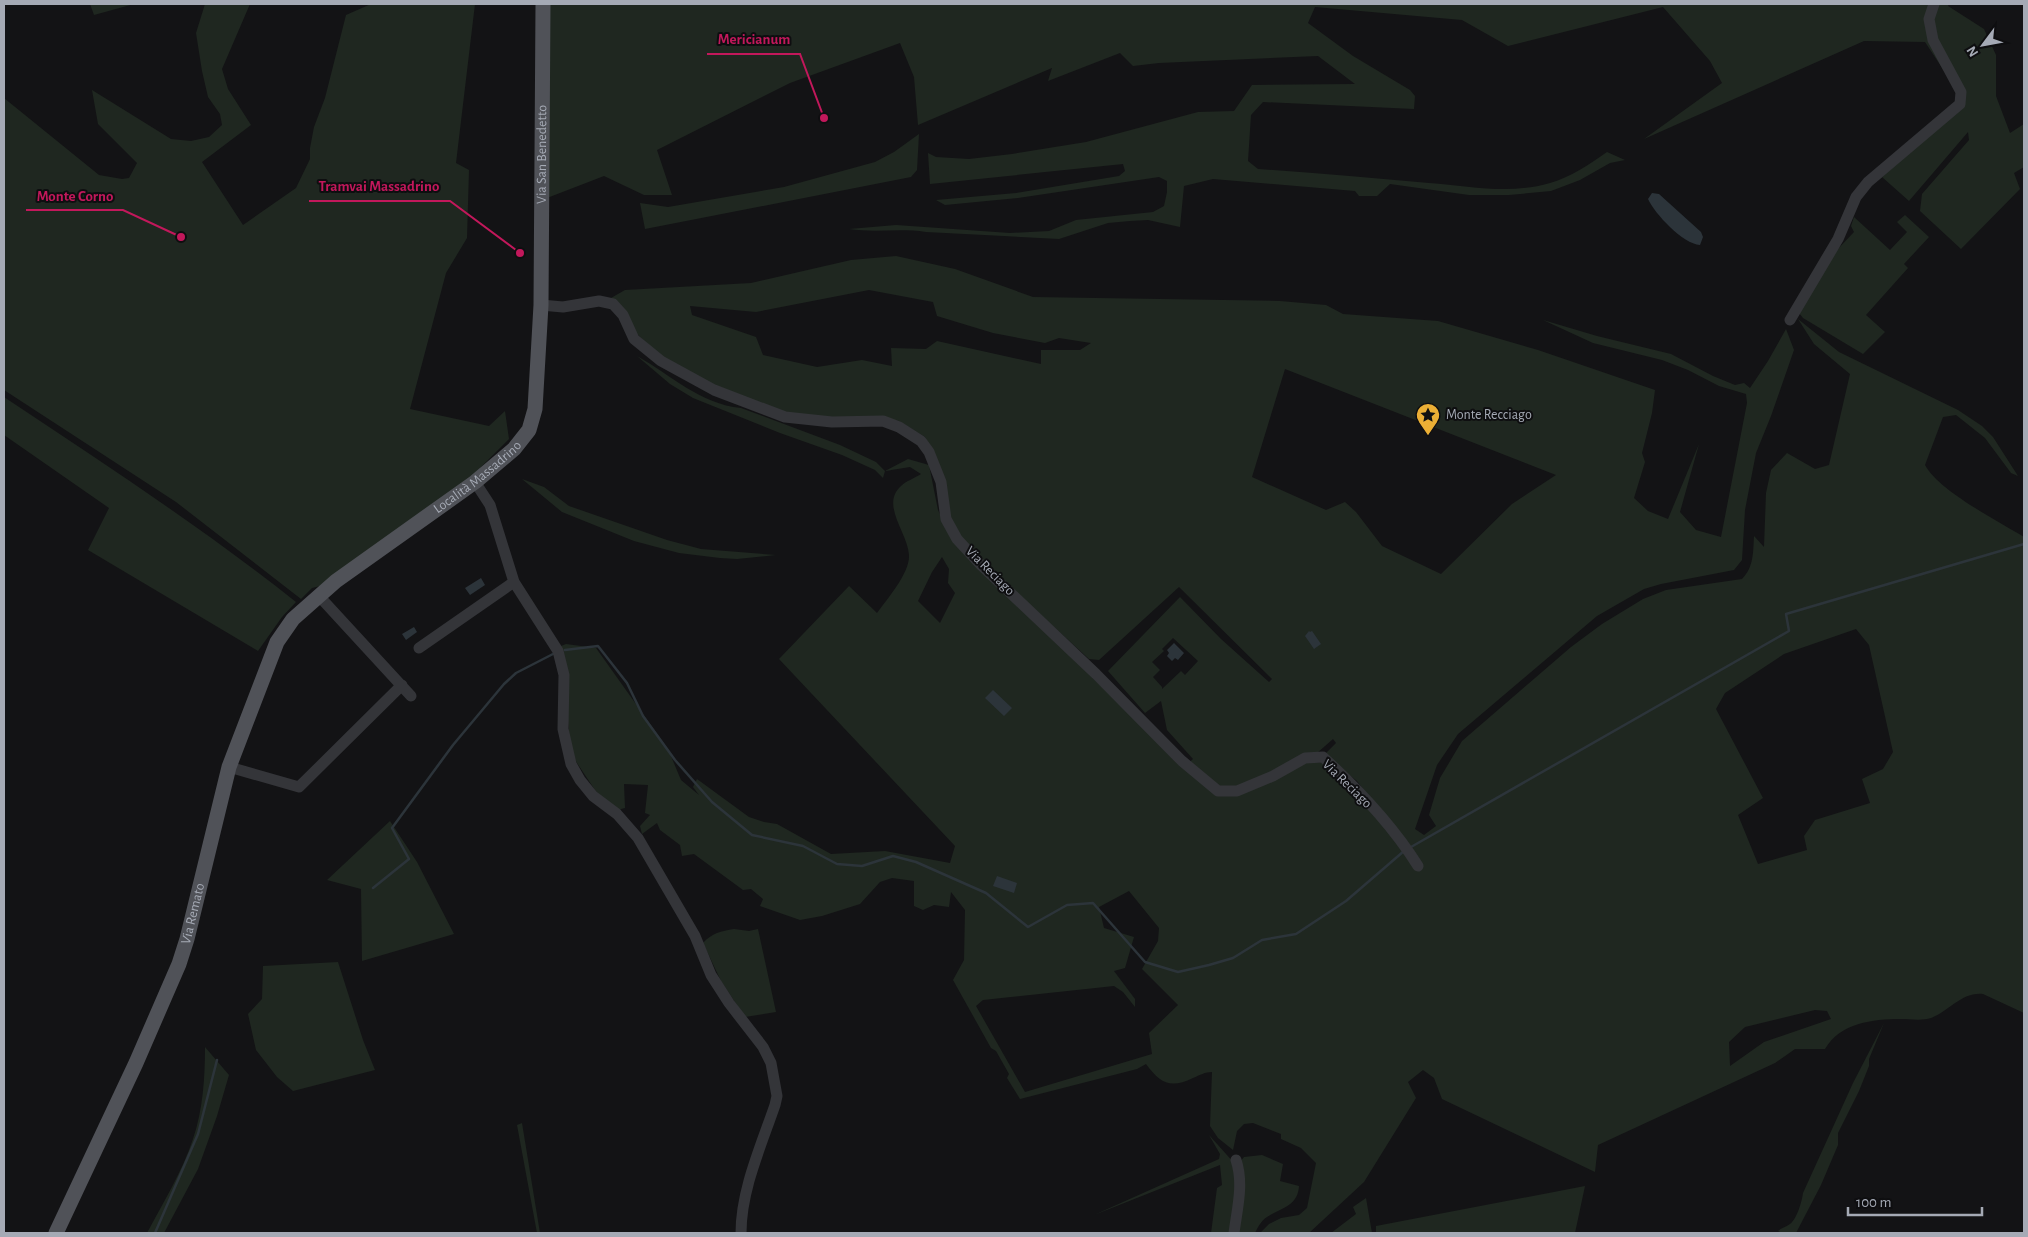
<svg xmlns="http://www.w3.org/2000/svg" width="2028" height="1237" viewBox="0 0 2028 1237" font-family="'Alegreya Sans',sans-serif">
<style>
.green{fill:#1f2720;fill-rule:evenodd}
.water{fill:#2c343a}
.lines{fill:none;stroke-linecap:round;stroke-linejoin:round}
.stream{stroke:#2c343a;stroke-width:2.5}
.minor{stroke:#343539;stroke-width:11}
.major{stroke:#505258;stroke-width:15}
.labels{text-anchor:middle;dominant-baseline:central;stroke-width:4;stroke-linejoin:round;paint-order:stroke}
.street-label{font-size:14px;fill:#a5aab5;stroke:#0e0e10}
.poi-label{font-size:14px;fill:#a5aab5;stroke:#0e0e10;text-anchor:start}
.leader{fill:none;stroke:#c2185b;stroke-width:2}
.callout-dot{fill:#c2185b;stroke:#0e0e10;stroke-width:2}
.callout-label{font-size:15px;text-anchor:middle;font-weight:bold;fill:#c2185b;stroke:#0e0e10;stroke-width:4;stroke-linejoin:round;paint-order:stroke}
</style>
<rect width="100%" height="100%" fill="#131315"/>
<path class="green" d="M90,4H134L94,15Z
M205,4H250L222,69L228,89L251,125L202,162L243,225L296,188L310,159V148L314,127L325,98L346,15L371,4H475L456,163L469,170L467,238L446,273L410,409L489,426L505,411L509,439L481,467L474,478L320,586L312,588L301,599L176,502L4,390V98L99,175L122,179L129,178L137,163L98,124L92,90L171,139L191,141L209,137L222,125L220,114L208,97L202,71L196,33Z
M550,4H1949L1948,6L1984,29L1996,55V96L2010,133L2024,124V167L2014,173L2020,189L1961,249L1920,211L1922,194L1969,140L1968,132L1909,201L1882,177L1960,106L1956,89L1925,42L1864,41L1644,139L1722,83L1710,61L1663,7L1508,46L1462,20L1315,7L1308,23L1353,56L1410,90L1415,96L1414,109L1263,102L1251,115L1248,161L1258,169C1315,173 1372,178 1429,183C1471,186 1509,195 1550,183C1571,177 1590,164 1607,152L1625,160L1610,163L1580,180L1551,191L1509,195H1469L1390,184L1377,196H1359L1355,191L1213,179L1184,186L1180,227L1148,220L1130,221L1108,223L1059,239L926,232C900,228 875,233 849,229L896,225L1010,233L1049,231L1076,220L1153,212L1164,206L1167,192V181L1159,177L1018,198L945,205L936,200L1016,193L1119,176L1125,171L1123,164L930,184L928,153L936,157L969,159L1012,154L1086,142L1198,112L1234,111L1252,85L1355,84L1318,56L1159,63L1133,66L1120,53L1048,81L1052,68L918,125L914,77L900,43L790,83L657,150L672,195H644L604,176L547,198Z
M919,134L917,170L911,177L645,229L640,203L668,207L784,187L875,162L894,152Z
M1905,215L1929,237L1904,264L1908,268L1866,315L1885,332L1863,354L1803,318L1799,313L1835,252L1854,232L1851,226L1854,217L1890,250L1907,232L1897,222Z
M896,256L955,269L1033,297L1280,301L1326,305L1343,314L1438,321L1538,350L1655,390L1652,413L1642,453L1645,462L1634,498L1648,511L1668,519L1699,444L1680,512L1696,530L1721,537L1747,403L1746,394L1719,386L1688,370L1662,360L1593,343L1543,320L1597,336L1671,354L1713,376L1735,385L1744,383L1750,388L1768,361L1786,329L1794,350L1771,416L1756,453L1745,510L1742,560L1734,570L1661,584L1644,589L1597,616L1458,734L1437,765L1415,829L1424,835L1436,826L1429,815L1440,778L1462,741L1571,647L1602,624L1643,599L1666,590L1742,579C1754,567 1753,552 1754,536L1764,547L1766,493L1771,470L1787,453L1815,469L1829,465L1850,374L1814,344L1798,319L1839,352L1958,410L1982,426L1993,437L2018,476L2011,473L1985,438L1956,415L1943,417L1925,465C1939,491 1998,521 2024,537V1013L1983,994C1961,992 1950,1011 1931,1018C1922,1021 1910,1019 1900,1019C1873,1019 1840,1023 1825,1049H1795L1775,1063L1598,1145L1595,1172L1442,1099L1434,1078L1423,1070L1408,1082L1416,1098L1364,1182L1309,1233H1260L1269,1224L1281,1218L1299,1215L1307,1208L1316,1163L1301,1148L1281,1139V1134L1253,1123L1244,1124L1237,1131L1233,1150L1218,1138L1210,1126L1212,1072C1205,1072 1200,1075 1193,1078C1170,1089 1160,1083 1146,1064L1137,1069L1020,1099L1007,1078L1009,1074L996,1051L991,1048L953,980L964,960L965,910L951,892L949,907L934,905L923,910L914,906V881L892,878L880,882L860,904L822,916L800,920L760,906L763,899L751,889L743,890L694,854L682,856L680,845L660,830L657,823L642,834L640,826L650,815L645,813L648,785L624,784L625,808L617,810L604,800L595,790L571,754L561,646L566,644L596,648L668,749L681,780L699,795L693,787L697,779L749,817L764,822L777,824L831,854L885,851L950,863L955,846L779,659L849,586L877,613C887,599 910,573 909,555C908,533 880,505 901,486C906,481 915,478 921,474L910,467L885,471L883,478L875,470L842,455L780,433L693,398L670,384L637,356C671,375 700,404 741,408L840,445L876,462L885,471L908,459L929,465L938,510L945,525L975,563L1184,767L1193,759L1167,730L1161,701L1145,713L1108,671L1180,597L1221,639L1269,682L1272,679L1179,587L1099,660L1089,659L983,562L959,537L950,519L925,437L899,421L882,418L832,420L783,414L716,388L666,362L634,331L611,298L625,290L751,283L851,260ZM869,290L933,302L937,316L993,333L1045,343L1059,338L1091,343L1080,350H1041V364L937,341L926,349L891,348L892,366L862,360L817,367L763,355L756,337L692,315L690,306L756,312ZM1285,369L1556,475L1512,504L1441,574L1382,546L1356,512L1345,502L1326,510L1252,477ZM942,557L949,569L948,583L955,593L940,623L918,601L932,572ZM1856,629L1869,645L1893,752L1883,769L1862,779L1870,803L1815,820L1804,836L1807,850L1758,864L1738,815L1763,798L1716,709L1725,693L1784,654ZM1173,638L1198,661L1185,675L1181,671L1162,689V687L1153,677L1160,670L1152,662L1164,651L1162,649ZM1333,739L1336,743L1324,755L1357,781L1394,829L1323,763L1308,761ZM1129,891L1159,928L1158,941L1142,969L1178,1005L1149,1033L1152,1054L1025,1092L976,1006L983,1000L1114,986L1123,992L1135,1007V999L1114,971L1125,968L1134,937L1104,928L1099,907ZM1815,1010L1827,1011L1831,1019L1764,1042L1730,1066L1729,1042L1745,1027Z
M4,397C103,463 203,528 296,602L282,617L258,651L88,550L109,508L4,435Z
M522,479L544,487L569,506L667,540L701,549L776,555L737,559L720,558L679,553L634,541L562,512Z
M390,821L417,862L454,934L362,961L361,889L327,880Z
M734,929L749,931L758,929L776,1012L745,1017L721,981L703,943C712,933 721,931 734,929Z
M338,962L363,1040L375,1070L293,1091L277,1077L256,1050L248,1014L262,999L263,966Z
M1884,1023L1869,1059V1066L1859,1091L1838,1133V1145L1821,1185L1796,1233H1782L1778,1231C1781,1228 1786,1227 1790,1224C1797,1219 1802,1201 1803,1193L1853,1083Z
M205,1047L229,1075L217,1116L198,1169L164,1233H147C163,1203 182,1172 193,1139C203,1110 205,1077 205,1047Z
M522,1123L540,1233H537L517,1125Z
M1209,1135L1235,1164L1239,1178L1232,1233H1211L1217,1188L1222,1185L1220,1165L1094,1215L1219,1159L1220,1154Z
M1262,1155L1283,1164L1280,1181L1299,1186C1298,1206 1281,1208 1267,1217C1261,1221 1258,1227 1255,1233H1237L1240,1162L1244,1157Z
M1585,1186L1575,1233H1376V1226Z
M1366,1198L1372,1233H1331L1356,1214L1353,1207Z"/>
<path class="water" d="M1652,193L1659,194L1701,232L1703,237L1700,245C1683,244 1655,214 1648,199Z
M481,578L485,585L470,595L465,588Z
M414,627L417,632L406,640L402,634Z
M1309,631L1310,632L1312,631L1321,644L1314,649L1305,636Z
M1174,643L1184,653L1178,660L1175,658L1172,661L1167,656L1169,653L1167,650Z
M993,690L1012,708L1004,716L985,698Z
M997,876L1017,883L1014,893L993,886Z"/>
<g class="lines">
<path class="stream" d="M565,650L598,646L627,683L643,716L675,760L712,802L752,835L803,846L837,864L862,866L893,856L916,862L986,893L1028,927L1067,905L1093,903L1145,962L1178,972L1209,965L1233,958L1262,940L1296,934L1346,901L1404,851
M1411,847L1789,631L1786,614L2024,544
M373,888L409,859L392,828L453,745L504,684L516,673L553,654
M155,1233L198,1134L217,1060"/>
<path class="minor" d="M541,305L563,307L599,301L613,304L623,315L634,339L661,361L714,390L785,417L832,422L883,421L899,427L921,441L929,452L941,482L946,519L957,539L981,565L1096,674L1182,761L1218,791H1237L1273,776L1305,758L1323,757C1358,789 1393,826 1418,866
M1790,320L1838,239L1856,197L1868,182L1960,104L1961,92L1933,40L1929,19L1934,4
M475,482L490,505L514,582L558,651L564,675L563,729L571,764L580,780L593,796L617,814L638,838L695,936L711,975L729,1003L763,1047L771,1063L777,1096L775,1105C761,1146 741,1190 741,1233
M319,596L411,696
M419,648L514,582
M229,767L299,787L402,685
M1234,1233C1237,1209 1244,1184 1236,1160"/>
<path class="major" id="s1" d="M56,1233L136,1063L179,964L187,939L229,767L277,642L293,619L336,581L475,482L514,449L529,430L535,409L541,305L543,4"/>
</g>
<defs>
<g id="sight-pin" transform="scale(1.25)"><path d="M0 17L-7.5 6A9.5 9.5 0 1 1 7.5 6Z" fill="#ebaf35" stroke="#0e0e10"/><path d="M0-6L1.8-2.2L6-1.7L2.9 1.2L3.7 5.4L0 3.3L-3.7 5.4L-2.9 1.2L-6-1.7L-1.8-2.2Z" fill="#111"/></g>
</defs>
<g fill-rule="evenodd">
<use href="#sight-pin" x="1428" y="415"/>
</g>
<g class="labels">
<g class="street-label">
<text stroke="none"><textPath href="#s1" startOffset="1241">Via San Benedetto</textPath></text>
<text stroke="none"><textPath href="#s1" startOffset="894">Località Massadrino</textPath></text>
<text transform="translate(990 571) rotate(45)">Via Reciago</text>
<text transform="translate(1347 784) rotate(44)">Via Reciago</text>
<text stroke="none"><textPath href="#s1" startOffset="348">Via Remato</textPath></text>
</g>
<g class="poi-label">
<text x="1446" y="415">Monte Recciago</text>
</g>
</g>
<path class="leader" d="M824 118L800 54H707M520 253L450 201H309M181 237L123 210H26"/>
<g class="callout-dot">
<circle cx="824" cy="118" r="5"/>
<circle cx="520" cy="253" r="5"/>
<circle cx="181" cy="237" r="5"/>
</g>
<g class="callout-label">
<text x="754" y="44">Mericianum</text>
<text x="379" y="191">Tramvai Massadrino</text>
<text x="75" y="201">Monte Corno</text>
</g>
<rect width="2028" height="1237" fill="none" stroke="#a5aab5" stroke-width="10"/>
<g transform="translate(1983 45) rotate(238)" stroke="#0e0e10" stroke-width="4" paint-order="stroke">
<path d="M0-4L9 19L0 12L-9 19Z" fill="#a5aab5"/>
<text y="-8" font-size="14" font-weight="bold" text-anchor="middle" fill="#a5aab5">N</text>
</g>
<path d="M1848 1207v8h134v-8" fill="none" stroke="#a5aab5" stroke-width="2.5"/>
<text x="1856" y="1207" font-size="15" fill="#a5aab5" stroke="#0e0e10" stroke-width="4" paint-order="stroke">100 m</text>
</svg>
